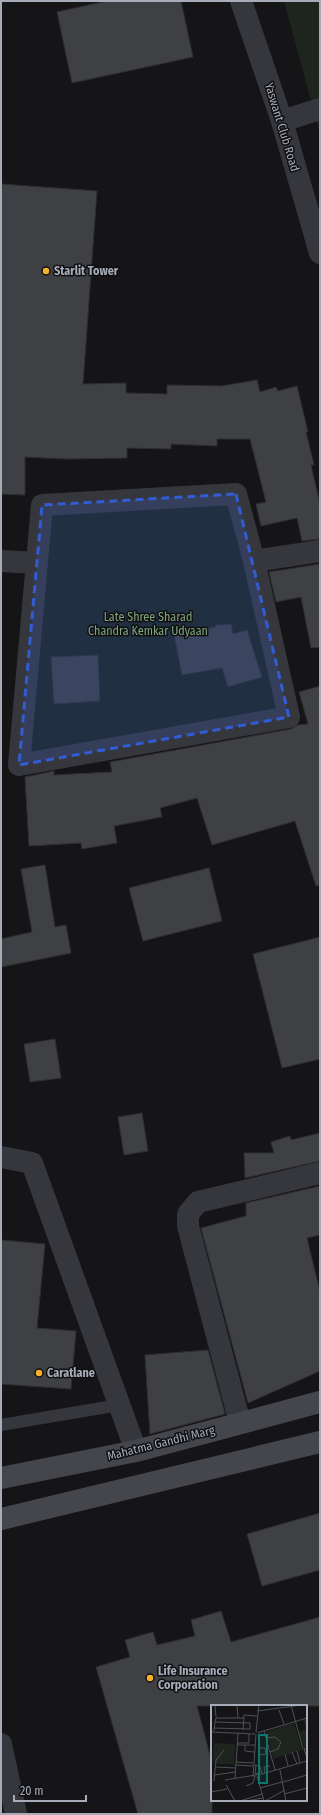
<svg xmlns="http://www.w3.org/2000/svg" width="321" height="1815" viewBox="0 0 321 1815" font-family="'Fira Sans Condensed',sans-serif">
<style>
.green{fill:#1d251e}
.building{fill:#3f4044;stroke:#2f2f33}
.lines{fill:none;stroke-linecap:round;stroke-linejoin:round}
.service{stroke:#36373c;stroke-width:12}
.minor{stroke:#36373c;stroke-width:22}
.tertiary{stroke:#36373c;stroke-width:22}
.secondary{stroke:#44464c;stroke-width:22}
.marked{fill:#325cd3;fill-opacity:0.2;stroke:#325cd3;stroke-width:3;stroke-dasharray:8 5;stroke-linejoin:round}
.poi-dot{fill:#f9b12b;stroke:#101012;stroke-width:1.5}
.labels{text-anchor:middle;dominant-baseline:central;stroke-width:3;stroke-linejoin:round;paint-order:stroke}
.street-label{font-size:12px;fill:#a7acb8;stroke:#101012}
.poi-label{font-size:12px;font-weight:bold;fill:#a7acb8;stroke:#101012;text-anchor:start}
.park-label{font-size:12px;fill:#7da47f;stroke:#101012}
.inset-road{fill:none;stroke:#4f5157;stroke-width:1}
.view{fill:#0f766e;fill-opacity:0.15;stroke:#0f766e;stroke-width:2}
.inset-edge{fill:none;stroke:#a7acb8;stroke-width:2}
</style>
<rect width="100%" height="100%" fill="#151517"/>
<path class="green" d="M284,1H320V134Z
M236,494L289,717L19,765L42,505Z"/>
<path class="building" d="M107,1H181L193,57L72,83L57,12Z
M1,184L97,191L83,384L126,383V393L167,394V385L221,386L257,380L260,392L276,387L278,391L297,386L308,432H306L314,465H311L320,504V539L302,541L297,518L261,526L256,504L266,502L250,439H217V446L171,444V449L127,448V458L66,459L25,457V495L1,494Z
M320,564V647L311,648L301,597L276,602L269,572Z
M231,624L233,634L247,630L262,677L228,687L222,668L182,675L174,635L215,627L216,625Z
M98,655L100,701L54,704L51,657Z
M320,686V885L316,886L295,821L212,845L197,798L160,808L162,817L114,826L117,843L82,849L81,843L29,846L25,777L54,771V775L112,772L110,762L291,729L298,725L308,724L299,692Z
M45,865L55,927L66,925L71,953L1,967V939L32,932L21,869Z
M209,868L222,921L143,941L129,888Z
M320,937V1059L282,1068L253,954Z
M55,1039L61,1078L30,1082L24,1044Z
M142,1113L148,1151L124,1155L118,1117Z
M320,1133V1161L245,1178L244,1153H274L271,1142L290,1136L291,1140Z
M320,1186V1235L307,1238L320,1292V1371L248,1403L201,1228L246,1216V1203Z
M1,1240L45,1244L37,1328L76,1331L71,1389L1,1384Z
M208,1350L225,1414L150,1434L145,1355Z
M320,1513V1570L262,1586L247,1534Z
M221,1611L231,1642L320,1617V1706H197L212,1763V1814H138L96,1667L130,1657L125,1640L153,1632L157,1645L195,1636L191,1620Z"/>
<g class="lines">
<path class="service" d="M1,1425L119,1405"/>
<path class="minor" d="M241,1L282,121L320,253
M282,121L320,109
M236,494L254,561L289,717L19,765L42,505Z
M1,561L37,563
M254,561L320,551
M1,1157L32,1163L136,1451
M240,1423L188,1226V1214L198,1202L320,1173"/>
<path class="tertiary" d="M1,1744L16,1814"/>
<path class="secondary" d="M1,1478L136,1451L320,1402
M1,1519L320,1442"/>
</g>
<path class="marked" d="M236,494L289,717L19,765L42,505Z"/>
<g class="poi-dot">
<circle cx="46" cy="271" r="4"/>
<circle cx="39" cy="1373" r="4"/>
<circle cx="150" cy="1678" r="4"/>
</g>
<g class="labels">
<g class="street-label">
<text transform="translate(282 127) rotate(73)">Yaswant Club Road</text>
<text transform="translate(161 1443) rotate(-14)">Mahatma Gandhi Marg</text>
</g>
<g class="poi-label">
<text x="54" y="271">Starlit Tower</text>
<text x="47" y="1373">Caratlane</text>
<text x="158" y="1671">Life Insurance<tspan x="158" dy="14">Corporation</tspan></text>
</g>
<g class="park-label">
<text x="148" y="617">Late Shree Sharad<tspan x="148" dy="14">Chandra Kemkar Udyaan</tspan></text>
</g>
</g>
<g transform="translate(211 1705)">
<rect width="96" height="96" fill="#151517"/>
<path d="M96,14V42L93,43L88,27L95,24L92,15ZM83,18L91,45L62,54L55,27ZM3,38L24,39L23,59H6L2,56Z" fill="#1d251e"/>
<path class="inset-road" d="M4,0L5,12M26,0L27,13H33M80,0L92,44M68,5L73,19M46,6L91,0M4,17L5,13H27M32,25L33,10L46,11M3,26L4,17L39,18V24L3,23M53,26L64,65M0,27L44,29M45,27L48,0M46,28L96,13M55,33L64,32L70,37L67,44L59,47M27,38H38V29M26,40H44M34,40V46L43,47M49,43H54L55,49L48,50ZM96,43L93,44L96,53M86,46L89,58M81,47L86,59M74,49L77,61M25,57L42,58M25,60L42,61M43,60L49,61L51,69M45,60L44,69L47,68M4,62L25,63M69,65L75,96M54,68L53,62L59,61M4,70L24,67M46,71L53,96M42,72L45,29M24,73L27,28M14,75L51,69L96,56M3,76L5,55L13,45M72,77L96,70M15,80L24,96M35,81L42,78L44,71M49,83L71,77M0,87L16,84M73,89L96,83M29,96L51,89M35,96L52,93M54,96L74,85"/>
<path class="view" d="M48,30H56V78H48Z"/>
<rect width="96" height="96" class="inset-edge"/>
</g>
<rect width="321" height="1815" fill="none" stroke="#a7acb8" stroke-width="4"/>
<path d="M14 1795v6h72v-6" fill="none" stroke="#a7acb8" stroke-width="2"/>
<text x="20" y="1795" font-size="12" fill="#a7acb8" stroke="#101012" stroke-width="3" paint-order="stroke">20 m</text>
</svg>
